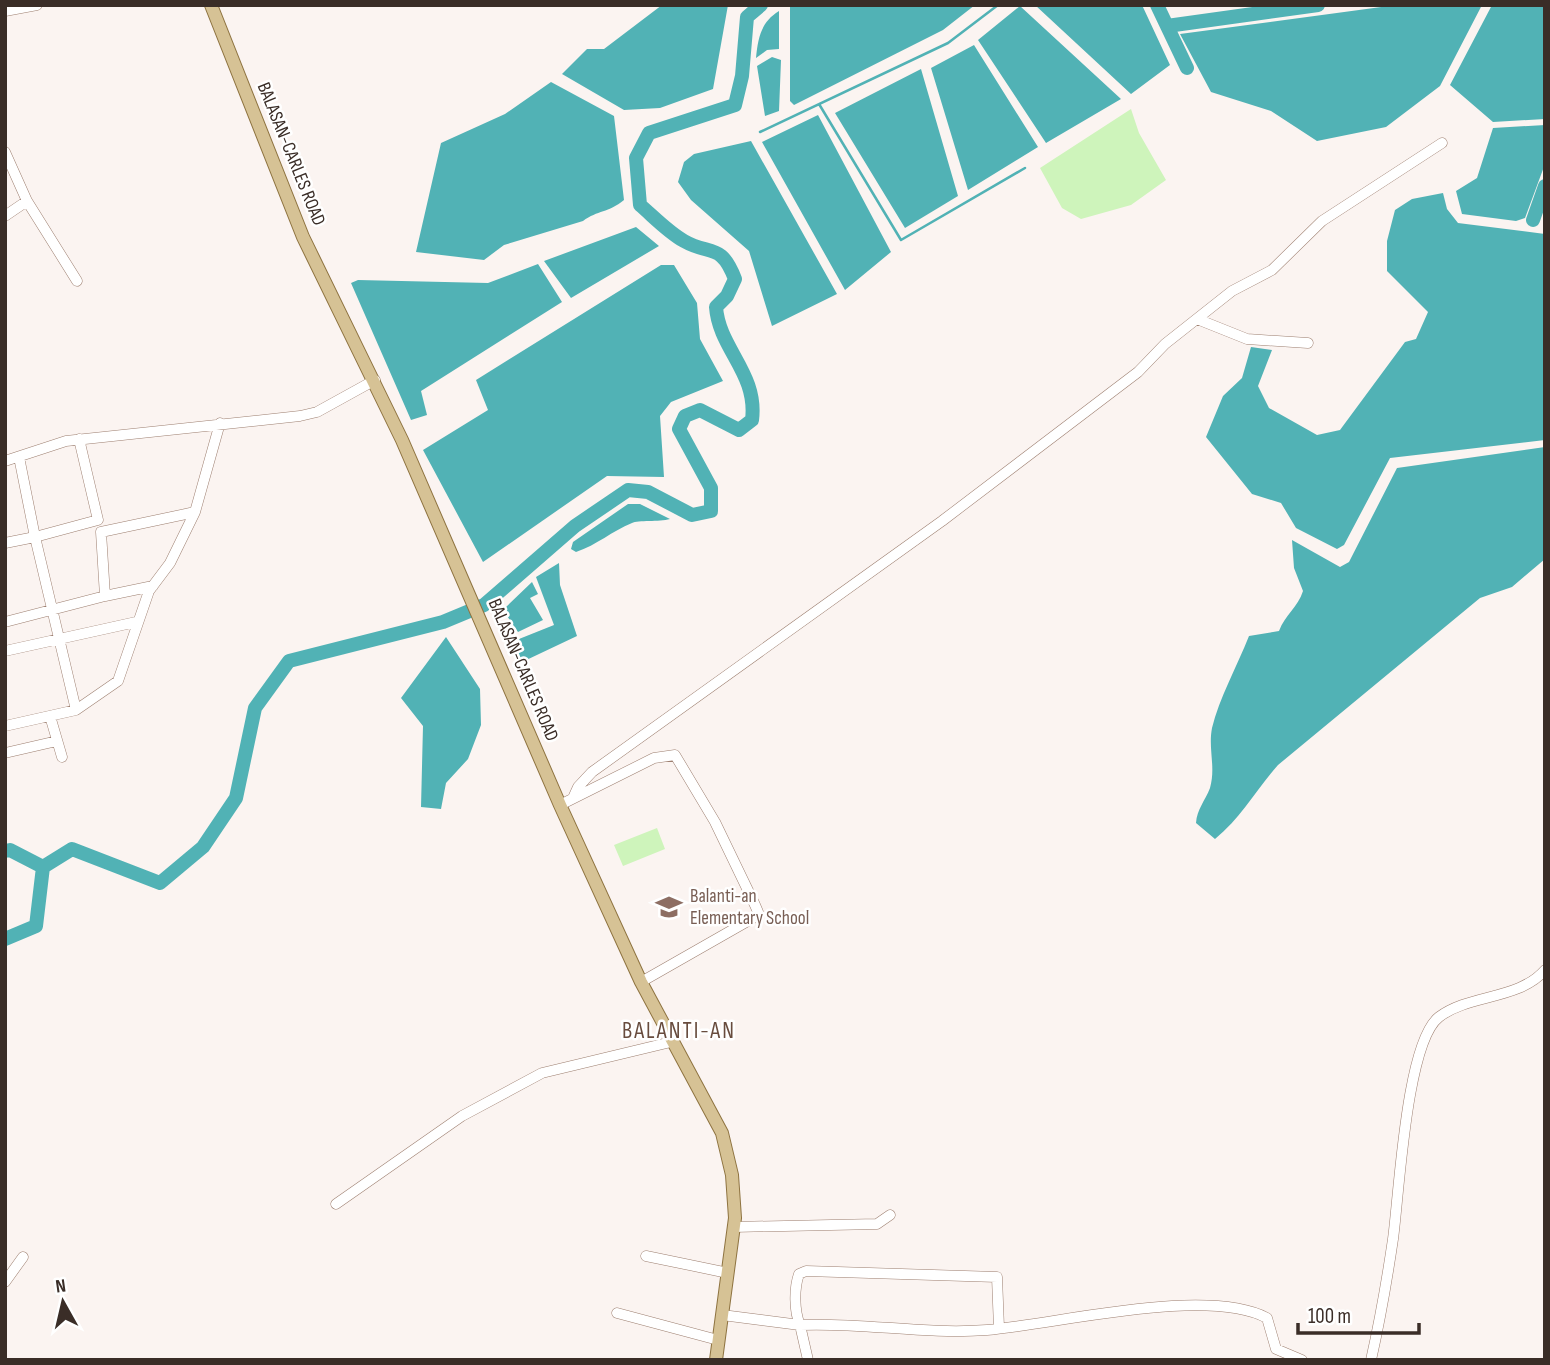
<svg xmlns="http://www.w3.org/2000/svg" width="1550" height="1365" viewBox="0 0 1550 1365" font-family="'Sofia Sans Condensed',sans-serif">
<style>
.green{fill:#cef4bb}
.water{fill:#51b2b5}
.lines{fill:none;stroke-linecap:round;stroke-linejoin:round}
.stream{stroke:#51b2b5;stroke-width:2.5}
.river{stroke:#51b2b5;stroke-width:14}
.minor-casing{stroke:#9d7f70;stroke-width:11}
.major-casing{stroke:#8e7340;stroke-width:14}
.minor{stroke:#fff;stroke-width:10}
.major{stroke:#d6c295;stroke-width:12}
.labels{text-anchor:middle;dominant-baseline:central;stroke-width:5;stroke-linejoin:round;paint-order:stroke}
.street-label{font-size:19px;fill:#3a2d27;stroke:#fff}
.education-label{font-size:19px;fill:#785e54;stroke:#fff;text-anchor:start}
.quarter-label{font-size:23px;letter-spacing:2px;fill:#684c3e;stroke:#fff}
</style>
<rect width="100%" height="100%" fill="#fbf4f1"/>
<path class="green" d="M1131,109L1139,133L1166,180L1131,205L1081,219L1062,208L1040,168Z
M657,828L665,849L623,866L614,845Z"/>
<path class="water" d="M662,5H728L713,89L660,108L624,110L562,74L587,49H604Z
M790,5H975L943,30L794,105L790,101Z
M1035,5H1142L1170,65L1131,94Z
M1396,5H1482L1440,86L1386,127L1317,141L1271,111L1211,92L1180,34Z
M1492,5H1545V119L1493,122L1450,85Z
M1020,6L1121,99L1046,143L978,40Z
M779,11V49L767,50L756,58C758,38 761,22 779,11Z
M974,45L1038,147L968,190L931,68Z
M772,57L781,60L779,111L765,116L757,66Z
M921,69L958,196L905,228L835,113Z
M551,82L614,116L624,200C608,213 598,210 583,221L504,245L484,260L416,252L441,143L505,114Z
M818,115L891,252L845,290L762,142Z
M1545,125V164L1525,218L1516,221L1462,214L1456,191L1477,178L1493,128Z
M751,141L837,294L772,326L749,251L691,200L678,182L684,162L694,154Z
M1443,193L1447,209L1458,223L1545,234V440L1390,458L1344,545L1337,549L1296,528L1281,503L1252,494L1206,437L1223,396L1242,378L1251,347L1272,350L1258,386L1269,408L1317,435L1340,430L1405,342L1416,339L1428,312L1387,271V241L1395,210L1412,199Z
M636,227L659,246L571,298L544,261Z
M538,264L562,302L421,391L427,415L411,420L351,283L358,280L488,283Z
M661,265H674L697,303L700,339L723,381L671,402L660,416L664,477L607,476L483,562L423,450L488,410L476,380Z
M1545,447V559L1512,587L1480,598L1278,765C1256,790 1241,818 1215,839L1196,823C1197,809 1205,801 1210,788C1216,767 1208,749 1212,728C1219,699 1237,666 1249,636L1279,631C1285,615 1298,607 1303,591L1294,568L1292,540L1340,567L1349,562L1397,468Z
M628,504H640L670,519C659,522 638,520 632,523C612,531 597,545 576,552L571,549L573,542Z
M559,563L560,585L577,636L520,663L514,647L519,639L554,625L536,577Z
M532,582L538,594L530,598L543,620L518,632L505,613L506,607Z
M446,637L480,689L481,725L468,759L446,783L441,809L421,807L423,726L401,698Z"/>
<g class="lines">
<path class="stream" d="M819,104L901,240L1025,168
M760,132L948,43L998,5"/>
<path class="river" d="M1157,5L1187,68
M1167,26L1318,5
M1533,220L1545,186
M5,851L10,850L43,867
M5,939L36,926L43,867L72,849L160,883L203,847L236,798L255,708L289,661L443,622L484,605L575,526L628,490L648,492L692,515L711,511V488L679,429L685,416L700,410L739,430L752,420C758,373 719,349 716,307L727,296L735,279C721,242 710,256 684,241C668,232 654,217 640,205L636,158L649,133L735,105L742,76L747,17L761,5"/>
<g class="minor-casing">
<path id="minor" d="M5,11L37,5
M5,152L27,201L5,216
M27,201L77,281
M1197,319L1247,339L1308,343
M5,461L66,441L300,416L317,412L375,380
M5,543L35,537L19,457
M153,586L105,596L101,532L195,512
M5,622L105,596
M5,651L136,622
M76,710L35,537L98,520L79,439
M50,716L62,757
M5,726L76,710L118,681L149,591L170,563L195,512L220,423
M5,753L57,741
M573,798L578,787L592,772L942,521L1138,372L1165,344L1232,291L1272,270L1322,221L1442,143
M560,805L654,758L675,755L715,822L755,905L758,912L755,917L641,982
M336,1204L462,1116L542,1073L671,1042
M734,1227L877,1224L890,1215
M646,1256L728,1273
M5,1282L23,1257
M617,1313L718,1340
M722,1315L800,1325L808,1360
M999,1328L997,1277L806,1271L799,1274C794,1288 794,1311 800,1325C862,1322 925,1335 987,1330C1058,1324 1206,1286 1267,1318L1276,1349L1302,1360
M1371,1360C1380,1320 1387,1280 1393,1239C1399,1196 1406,1042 1439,1017C1469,994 1519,1000 1545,970"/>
</g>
<g class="major-casing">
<path id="major" d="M211,5L303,237L402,440L560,805L641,982L722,1133L732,1175L735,1218L716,1360"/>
</g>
<use href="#minor" class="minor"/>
<use href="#major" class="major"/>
</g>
<defs>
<g id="school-bare" transform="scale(2.1)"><path d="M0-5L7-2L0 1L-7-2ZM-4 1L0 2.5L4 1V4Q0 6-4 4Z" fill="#8d6e63" stroke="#fff" stroke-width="2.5" paint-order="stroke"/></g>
</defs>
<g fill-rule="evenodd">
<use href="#school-bare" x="669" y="907"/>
</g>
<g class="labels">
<g class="street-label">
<text transform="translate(291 154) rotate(68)">BALASAN-CARLES ROAD</text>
<text transform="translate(523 670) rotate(67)">BALASAN-CARLES ROAD</text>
</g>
<g class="education-label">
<text x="690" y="896">Balanti-an<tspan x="690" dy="22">Elementary School</tspan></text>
</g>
<g class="quarter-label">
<text x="679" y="1031">BALANTI-AN</text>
</g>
</g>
<rect width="1550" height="1365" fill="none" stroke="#3a2d27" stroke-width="14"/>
<g transform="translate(63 1302) rotate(352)" stroke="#ffffff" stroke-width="5" paint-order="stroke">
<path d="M0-5L12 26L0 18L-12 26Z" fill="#3a2d27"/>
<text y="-10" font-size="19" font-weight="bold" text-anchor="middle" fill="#3a2d27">N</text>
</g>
<path d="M1298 1323v10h121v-10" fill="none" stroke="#3a2d27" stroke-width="3.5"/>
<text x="1308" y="1323" font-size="21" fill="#3a2d27" stroke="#ffffff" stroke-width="5" paint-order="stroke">100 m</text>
</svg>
